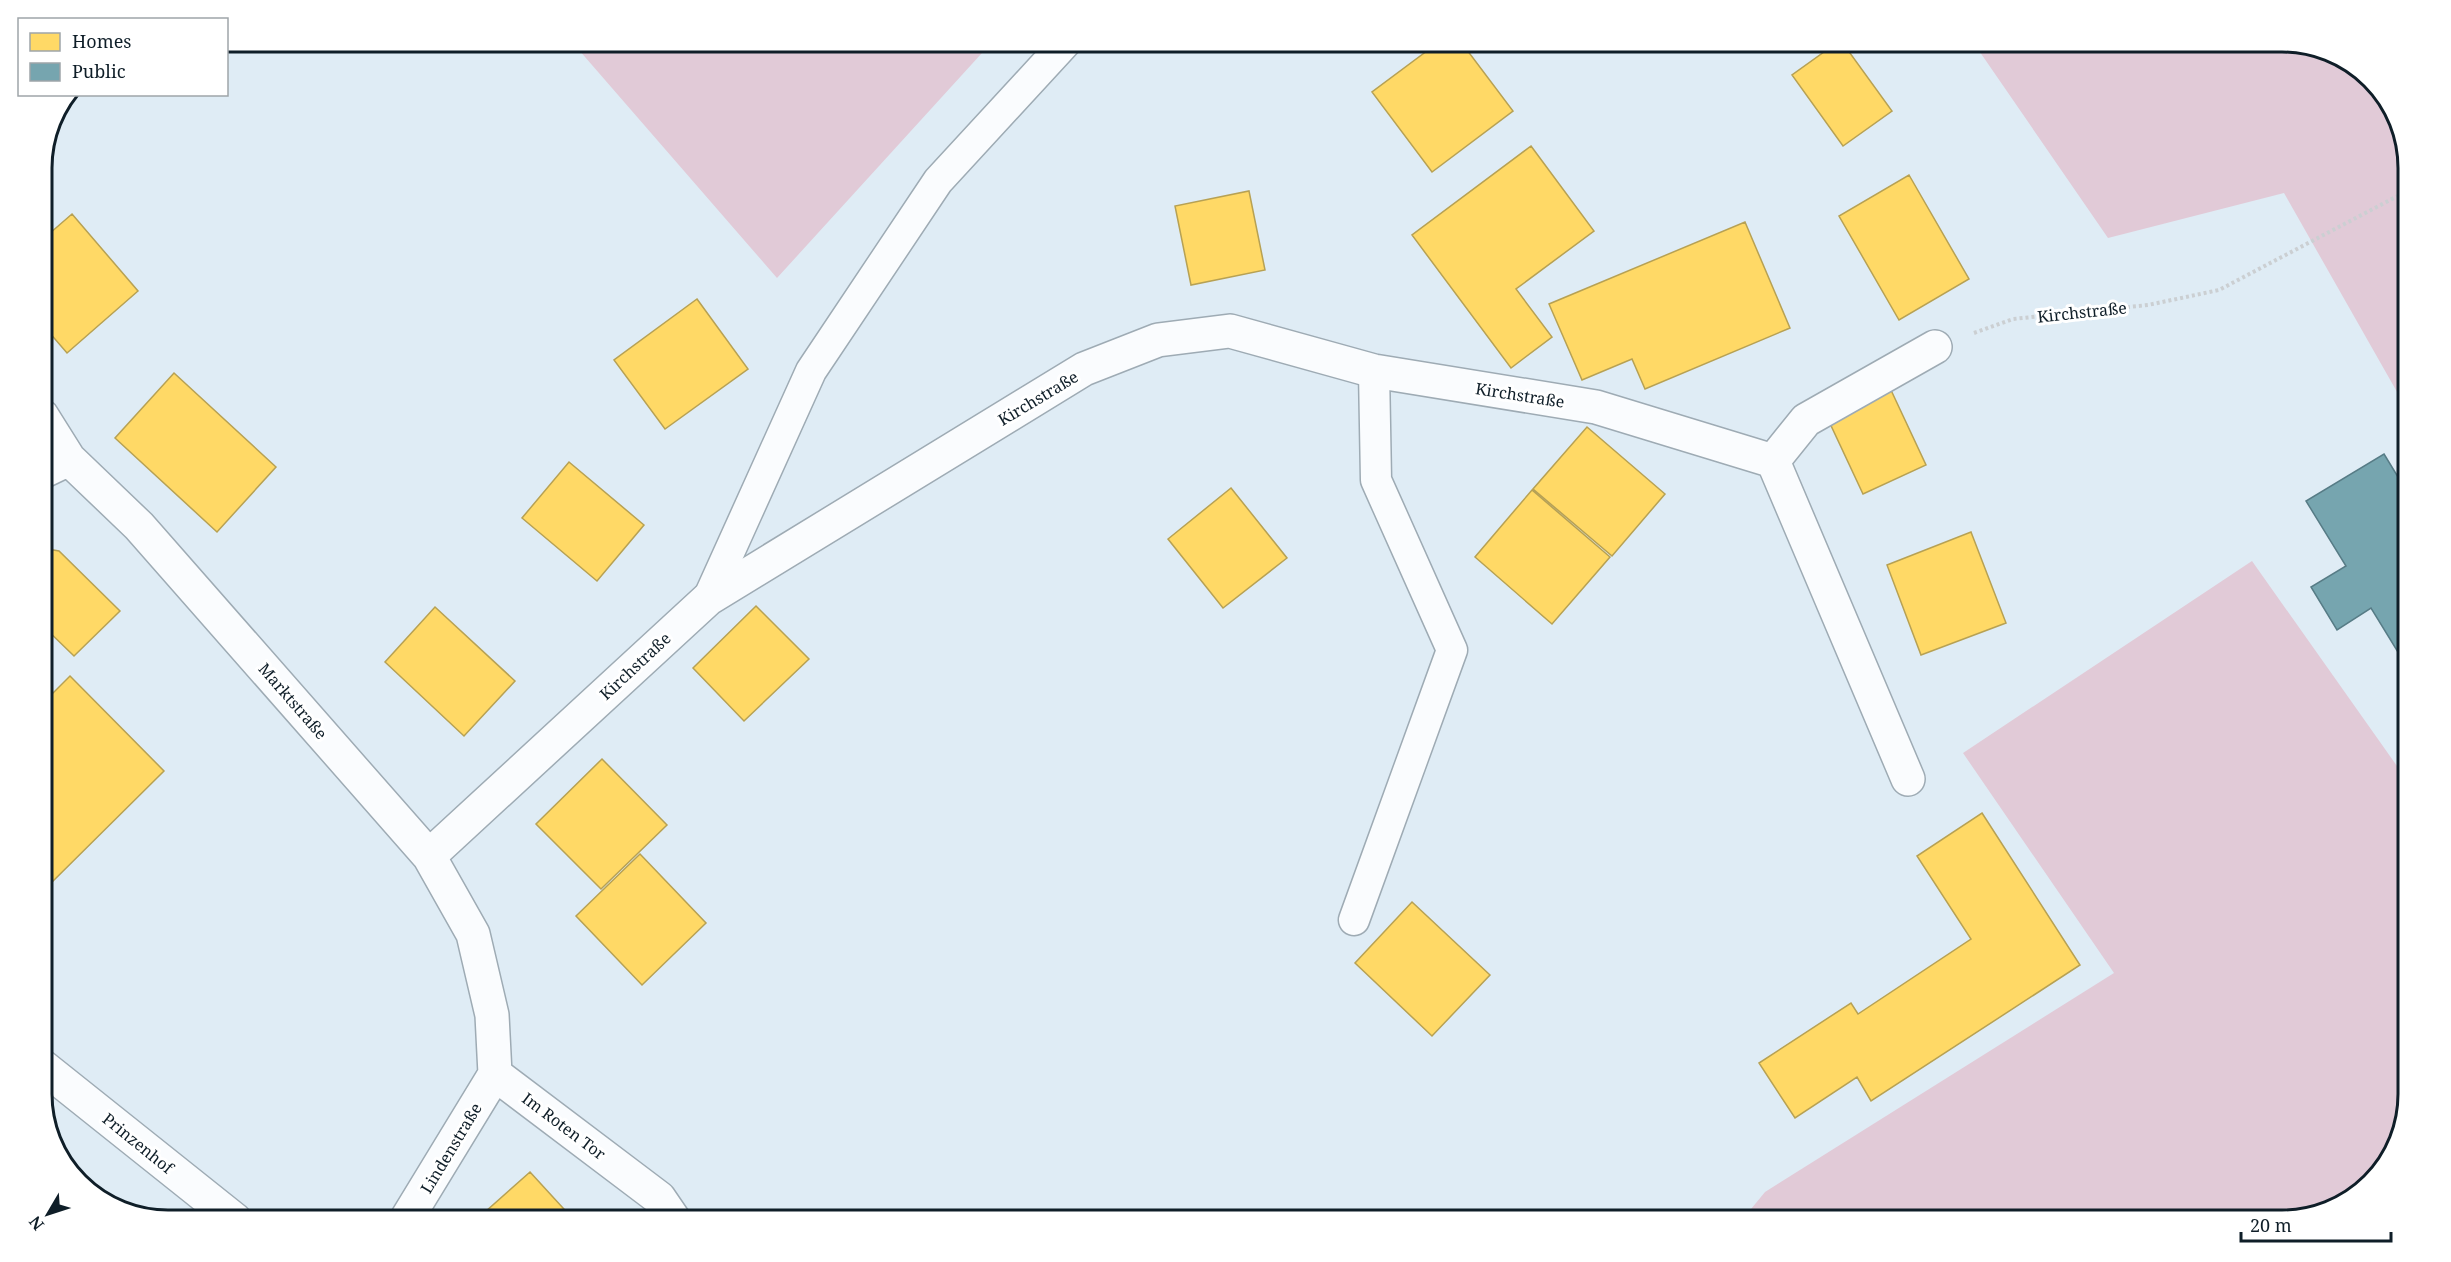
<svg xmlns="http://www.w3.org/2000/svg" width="2451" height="1262" viewBox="0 0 2451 1262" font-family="'Noto Serif',serif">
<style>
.green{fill:#e1cad7}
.homes{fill:#ffd966;stroke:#b7a153;stroke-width:1.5}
.public{fill:#76a5af;stroke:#577c86;stroke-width:1.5}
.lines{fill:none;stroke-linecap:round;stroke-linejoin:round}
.service-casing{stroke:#9eabb4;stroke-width:33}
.minor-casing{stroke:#9eabb4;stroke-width:36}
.path{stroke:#cbcfd2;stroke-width:4;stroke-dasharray:3 3;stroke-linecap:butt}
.service{stroke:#fafcfe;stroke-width:30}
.minor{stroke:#fafcfe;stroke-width:33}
.labels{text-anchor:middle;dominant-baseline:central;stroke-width:6;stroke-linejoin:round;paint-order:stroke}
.street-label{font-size:16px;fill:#0f1e28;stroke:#fff}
.rim{fill:none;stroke:#0f1e28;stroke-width:3}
</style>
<rect width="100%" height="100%" fill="#dfecf5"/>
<path class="green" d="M572,42H992L777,278Z
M1973,42H2283L2339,55L2388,98L2409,160V413L2284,193L2108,238Z
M2252,561L2409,783V1094L2396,1150L2346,1203L2283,1220H1742L1765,1192L2114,973L1963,753Z"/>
<path class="homes" d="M1439,42H1461L1513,111L1432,172L1372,92Z
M1838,42H1842L1892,111L1843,146L1792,75Z
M1531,146L1594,231L1516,289L1552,337L1511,368L1412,235Z
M1909,175L1969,279L1899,320L1839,216Z
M1249,191L1265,270L1191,285L1175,206Z
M72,214L138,291L67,353L42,324V240Z
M1745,222L1790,328L1645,389L1632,359L1582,380L1549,304Z
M697,299L748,369L665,429L614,360Z
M174,373L276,467L217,532L115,438Z
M1890,388L1926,465L1863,494L1827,417Z
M1587,427L1665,494L1612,556L1533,489Z
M569,462L644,525L597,581L522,518Z
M1231,488L1287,558L1223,608L1168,539Z
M1532,490L1610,557L1552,624L1475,557Z
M1971,532L2006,623L1921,655L1887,565Z
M42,548L59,551L120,611L74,656L42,625Z
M756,606L809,659L744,721L693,668Z
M435,607L515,681L464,736L385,662Z
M70,676L164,771L42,892V704Z
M602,759L667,825L601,889L536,824Z
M1982,813L2080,965L1871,1101L1857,1077L1795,1118L1759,1063L1851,1003L1858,1014L1971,939L1917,856Z
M640,854L706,923L642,985L576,916Z
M1412,902L1490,975L1432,1036L1355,963Z
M530,1172L574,1220H476Z"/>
<path class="public" d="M2384,454L2409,495V670L2371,608L2337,630L2311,587L2346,566L2306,501Z"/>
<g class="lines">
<g class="service-casing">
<path id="service" d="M708,599L811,371L938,181L1066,42
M1354,920L1452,650L1376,480L1374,371"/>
</g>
<g class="minor-casing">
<path id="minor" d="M42,416L69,459L139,526L429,856L473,934L492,1015L495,1074
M1773,461L1908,779
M42,472L69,459
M429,856L708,599L1084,369L1158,340L1230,331L1374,371L1596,407L1773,461L1806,420L1935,347
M42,1066L235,1220
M495,1074L659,1198L674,1220
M406,1220L495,1074"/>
</g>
<path class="path" d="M1974,333L2013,319L2148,305L2219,290L2409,190"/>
<use href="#service" class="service"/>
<use href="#minor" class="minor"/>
</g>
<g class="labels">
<g class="street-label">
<text transform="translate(2082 312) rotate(-6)">Kirchstraße</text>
<text transform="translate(1520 395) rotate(9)">Kirchstraße</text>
<text transform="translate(1038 398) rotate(-31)">Kirchstraße</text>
<text transform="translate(635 666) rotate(-43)">Kirchstraße</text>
<text transform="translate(293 701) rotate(49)">Marktstraße</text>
<text transform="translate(564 1126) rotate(37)">Im Roten Tor</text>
<text transform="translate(138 1143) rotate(39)">Prinzenhof</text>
<text transform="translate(451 1148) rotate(-59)">Lindenstraße</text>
</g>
</g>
<path d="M0 0H2451V1262H0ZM168 52H2282A116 116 0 0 1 2398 168V1094A116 116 0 0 1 2282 1210H168A116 116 0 0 1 52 1094V168A116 116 0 0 1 168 52Z" fill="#fff" fill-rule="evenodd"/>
<path class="rim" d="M168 52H2282A116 116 0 0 1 2398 168V1094A116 116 0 0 1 2282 1210H168A116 116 0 0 1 52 1094V168A116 116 0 0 1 168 52Z"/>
<rect x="18" y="18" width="210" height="78" fill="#ffffff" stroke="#9fa5a9" stroke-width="1.5"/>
<rect x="30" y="33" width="30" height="18" fill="#ffd966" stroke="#9fa5a9" stroke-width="1.5"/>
<text x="72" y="48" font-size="18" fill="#0f1e28">Homes</text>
<rect x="30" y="63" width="30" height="18" fill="#76a5af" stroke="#9fa5a9" stroke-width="1.5"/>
<text x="72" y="78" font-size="18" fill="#0f1e28">Public</text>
<g transform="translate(48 1214) rotate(231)" stroke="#ffffff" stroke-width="4.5" paint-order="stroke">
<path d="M0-4.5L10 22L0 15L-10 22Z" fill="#0f1e28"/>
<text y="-9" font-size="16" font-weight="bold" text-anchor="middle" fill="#0f1e28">N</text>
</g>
<path d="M2241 1232v9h150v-9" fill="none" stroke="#0f1e28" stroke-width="3"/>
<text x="2250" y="1232" font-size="18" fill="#0f1e28" stroke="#ffffff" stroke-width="4.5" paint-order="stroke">20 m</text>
</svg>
